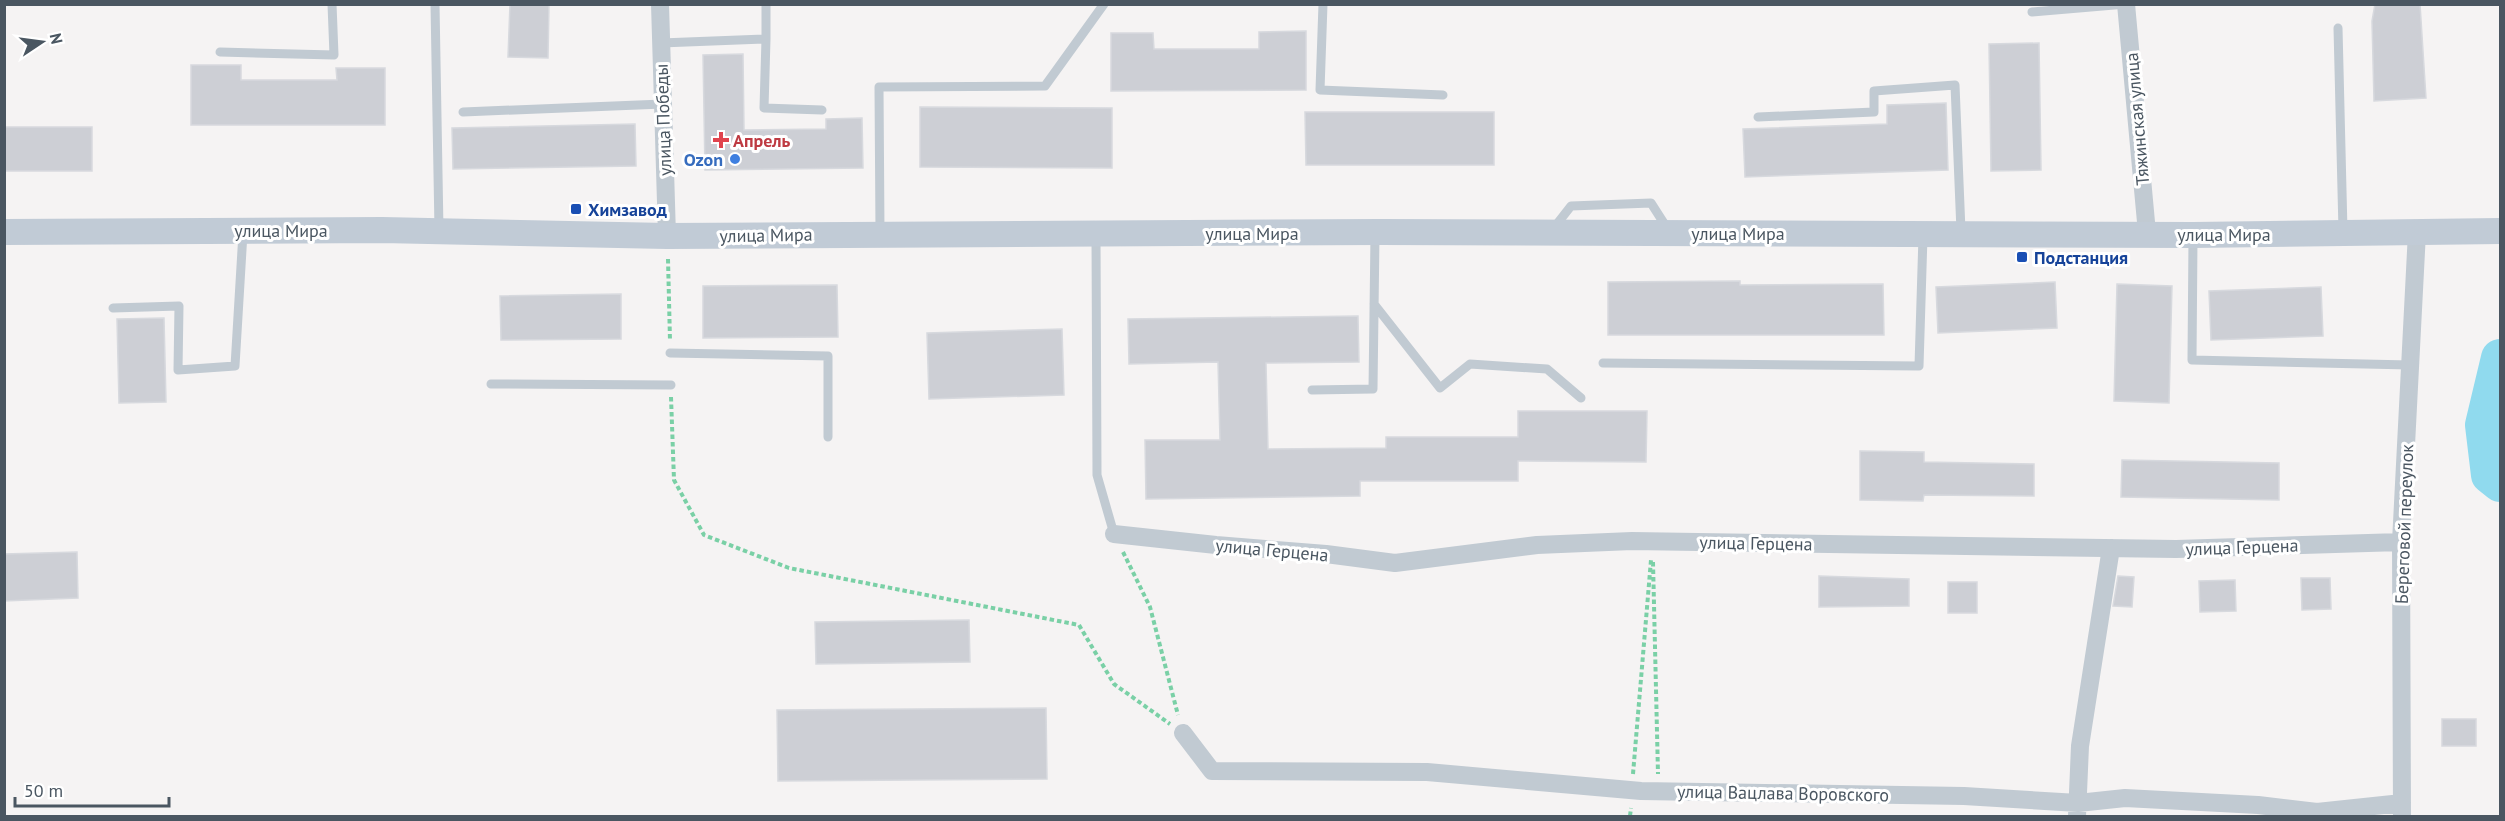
<svg xmlns="http://www.w3.org/2000/svg" width="2505" height="821" viewBox="0 0 2505 821" font-family="'PT Sans',sans-serif">
<style>
.lines{fill:none;stroke-linecap:round;stroke-linejoin:round}
.river{stroke:#90daee;stroke-width:38}
.building{fill:#cdcfd5;stroke:#d7d9de;stroke-width:1.5}
.path{stroke:#7ad0a6;stroke-width:4;stroke-dasharray:4.5 3;stroke-linecap:butt}
.lane{stroke:#c1cad2;stroke-width:9}
.street{stroke:#c1cad2;stroke-width:18}
.secondary{stroke:#c1cbd6;stroke-width:26}
.health-dot{fill:#e0444e;stroke:#fff;stroke-width:2}
.shop-dot{fill:#3f7fe0;stroke:#fff;stroke-width:2}
.transit-dot{fill:#1a4fb4;stroke:#fff;stroke-width:2}
.labels{text-anchor:middle;dominant-baseline:central;stroke-width:6;stroke-linejoin:round;paint-order:stroke}
.street-label{font-size:18px;fill:#4a5661;stroke:#fff}
.health-label{font-size:18px;font-weight:bold;fill:#be3a42;stroke:#fff;text-anchor:start}
.shop-label{font-size:18px;font-weight:bold;fill:#366cbe;stroke:#fff;text-anchor:end}
.transit-label{font-size:18px;font-weight:bold;fill:#164399;stroke:#fff;text-anchor:start}
</style>
<rect width="100%" height="100%" fill="#f5f3f3"/>
<g class="lines">
<path class="river" d="M2500,358L2484,425L2490,475L2500,483"/>
</g>
<path class="building" d="M510,4H549L548,58L508,57Z
M2375,4H2420L2426,98L2374,101L2372,21Z
M1306,31V90L1111,91V33H1153L1154,49H1259V32Z
M2039,43L2041,170L1991,171L1989,44Z
M743,54L744,130L826,129V119L862,118L863,168L705,170L703,55Z
M191,65H241V80H337L336,68H385V125H191Z
M1946,103L1948,170L1745,177L1743,129L1887,124V105Z
M920,107L1112,108V168L920,167Z
M1305,112H1494V165H1306Z
M635,124L636,166L453,169L452,128Z
M4,127H92V171H4Z
M1740,281V285L1883,284L1884,335H1608V282Z
M2055,282L2057,328L1938,333L1936,287Z
M2117,284L2172,286L2169,403L2114,401Z
M837,285L838,337L703,338V286Z
M2321,287L2323,336L2211,340L2209,291Z
M621,294V339L501,340L500,296Z
M1358,316L1359,362L1266,363L1268,449L1386,448V437H1518V411H1647L1646,462L1518,461V481H1360V496L1146,499L1145,440H1220L1218,362L1129,364L1128,319Z
M164,318L166,402L119,403L117,319Z
M1062,329L1064,395L929,399L927,333Z
M1860,451L1924,452V462L2034,464V496L1924,495L1923,501L1860,500Z
M2122,460L2279,463V500L2121,497Z
M77,552L78,598L4,601V554Z
M1819,576L1909,579V606L1819,607Z
M2118,576L2134,577L2132,607L2113,606Z
M2301,578H2330L2331,609L2302,610Z
M2235,580L2236,611L2200,612L2199,581Z
M1948,582H1977V613H1948Z
M969,620L970,662L816,664L815,622Z
M1046,708L1047,779L778,781L777,710Z
M2442,719H2476V746H2442Z"/>
<g class="lines">
<path class="path" d="M668,259L670,341
M671,397L674,480L704,535L789,568L1079,625L1114,684L1170,724
M1123,552L1150,607L1178,715
M1653,562L1658,774
M1633,774L1651,560
M1630,816L1631,808"/>
<path class="lane" d="M435,4L439,230
M1323,4L1320,90L1443,95
M2032,12L2126,4
M2338,28L2343,231
M766,39V4
M661,43L766,39L764,108L822,110
M220,52L334,55L332,4
M463,112L663,104
M1758,117L1874,112V91L1955,85L1961,231
M1553,229L1571,206L1651,203L1667,228
M880,232L879,87L1045,86L1104,4
M1096,235L1097,475L1114,534
M2193,238L2192,360L2410,365
M1374,304L1440,388L1470,364L1547,369L1581,398
M113,308L179,306L178,370L235,366L243,233
M670,353L828,356V437
M1603,363L1919,366L1923,236
M491,384L671,385
M1312,390L1373,389L1375,235"/>
<path class="street" d="M660,4L667,236
M2126,4L2147,233
M1114,534L1216,545L1326,554L1395,563L1537,545L1632,541L2176,549L2401,542
M1183,733L1212,771L1427,772L1641,791L1964,796L2078,803L2125,798L2258,805L2317,812L2402,803
M2077,816L2080,746L2111,548
M2402,816L2401,542L2417,232"/>
<path class="secondary" d="M4,232L382,230L667,236L1380,232L2193,235L2500,231"/>
</g>
<path class="health-dot" d="M718 131h6v6h6v6h-6v6h-6v-6h-6v-6h6z"/>
<circle class="shop-dot" cx="735" cy="159" r="6"/>
<g class="transit-dot">
<rect x="570" y="203" width="12" height="12" rx="3"/>
<rect x="2016" y="251" width="12" height="12" rx="3"/>
</g>
<g class="labels">
<g class="street-label">
<text transform="translate(2137 119) rotate(-95)">Тяжинская улица</text>
<text transform="translate(663 120) rotate(-92)">улица Победы</text>
<text x="281" y="230">улица Мира</text>
<text x="1252" y="233">улица Мира</text>
<text x="1738" y="233">улица Мира</text>
<text x="2224" y="234">улица Мира</text>
<text transform="translate(766 235) rotate(-1)">улица Мира</text>
<text transform="translate(2404 524) rotate(-88)">Береговой переулок</text>
<text transform="translate(1756 543) rotate(1)">улица Герцена</text>
<text transform="translate(2242 547) rotate(-2)">улица Герцена</text>
<text transform="translate(1272 550) rotate(5)">улица Герцена</text>
<text transform="translate(1783 793) rotate(1)">улица Вацлава Воровского</text>
</g>
<g class="health-label">
<text x="733" y="140">Апрель</text>
</g>
<g class="shop-label">
<text x="723" y="159">Ozon</text>
</g>
<g class="transit-label">
<text x="588" y="209">Химзавод</text>
<text x="2034" y="257">Подстанция</text>
</g>
</g>
<rect width="2505" height="821" fill="none" stroke="#4a5661" stroke-width="12"/>
<g transform="translate(42 42) rotate(77)" stroke="#ffffff" stroke-width="4.5" paint-order="stroke">
<path d="M0-4.5L10 22L0 15L-10 22Z" fill="#4a5661"/>
<text y="-9" font-size="16" font-weight="bold" text-anchor="middle" fill="#4a5661">N</text>
</g>
<path d="M15 797v9h154v-9" fill="none" stroke="#4a5661" stroke-width="3"/>
<text x="24" y="797" font-size="18" fill="#4a5661" stroke="#ffffff" stroke-width="4.5" paint-order="stroke">50 m</text>
</svg>
